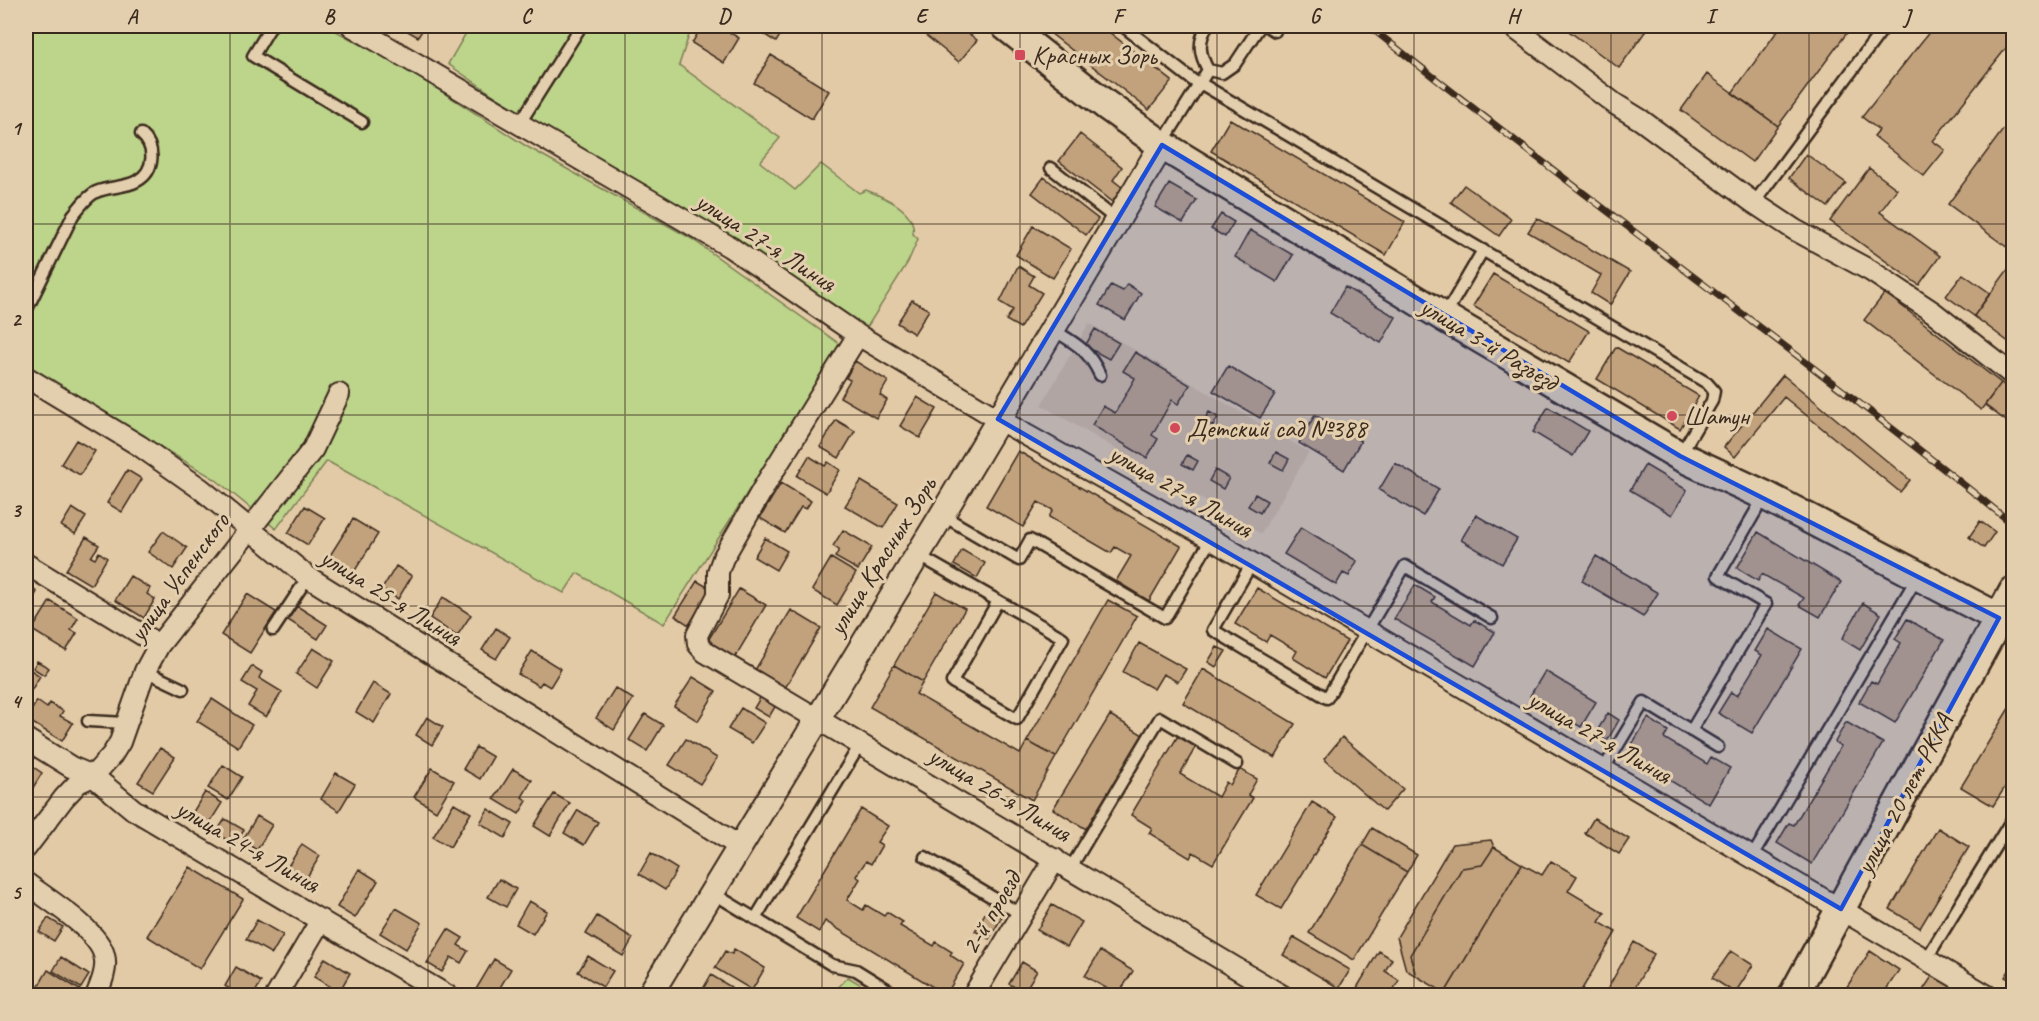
<svg xmlns="http://www.w3.org/2000/svg" width="2039" height="1021" viewBox="0 0 2039 1021" font-family="Caveat,sans-serif">
<style>
.built{fill:#d6bb98}
.green{fill:#bdd48b;stroke:#7c7f54;stroke-width:1.5}
.building{fill:#c2a27d;stroke:#3b2a1e;stroke-width:1.5}
.lines{fill:none;stroke-linecap:round;stroke-linejoin:round}
.service-casing{stroke:#3b2a1e;stroke-width:15}
.minor-casing{stroke:#3b2a1e;stroke-width:24}
.tertiary-casing{stroke:#3b2a1e;stroke-width:28}
.secondary-casing{stroke:#3b2a1e;stroke-width:33}
.service{stroke:#e3cead;stroke-width:10}
.minor{stroke:#e3cead;stroke-width:20}
.tertiary{stroke:#e3cead;stroke-width:24}
.secondary{stroke:#e3cead;stroke-width:28}
.rail-casing{stroke:#3b2a1e;stroke-width:7}
.rail{stroke:#e3cead;stroke-width:4.5;stroke-dasharray:14;stroke-linecap:butt}
.marked{fill:#1d4ed8;fill-opacity:0.2;stroke:#1d4ed8;stroke-width:4.5;stroke-linejoin:round}
.grid{fill:none;stroke:#3b2a1e;stroke-width:1.5;stroke-opacity:0.55}
.poi-dot{fill:#d1495b;stroke:#e3cead;stroke-width:2}
.labels{text-anchor:middle;dominant-baseline:central;stroke-width:6;stroke-linejoin:round;paint-order:stroke}
.poi-label{font-size:26px;fill:#3b2a1e;stroke:#e3cead;text-anchor:start}
.street-label{font-size:26px;fill:#3b2a1e;stroke:#e3cead}
.neatline{fill:none;stroke:#3b2a1e;stroke-width:2}
.grid-label{font-size:20px;text-anchor:middle;font-weight:bold;fill:#3b2a1e}
</style>
<rect width="100%" height="100%" fill="#e3caa6"/>
<filter id="ink" filterUnits="userSpaceOnUse"><feTurbulence type="fractalNoise" baseFrequency=".0167" numOctaves="2"/><feDisplacementMap in="SourceGraphic" scale="12" xChannelSelector="R" yChannelSelector="G"/><feConvolveMatrix kernelMatrix="1 2 1 2 8 2 1 2 1" color-interpolation-filters="sRGB"/></filter>
<g filter="url(#ink)">
<path class="built" d="M1089,323L1309,452L1261,534L1041,405Z"/>
<path class="green" d="M26,26H327L413,73L526,146L692,239L841,345L664,624L577,573L564,593L327,461L276,529L215,479L26,367Z
M470,26H692L679,65L780,138L760,162L795,190L821,164L859,193L866,190C884,197 917,210 913,234L918,239L908,262L864,332L536,124L448,64Z
M848,977L860,984L857,990L865,995H831Z"/>
<path class="building" d="M399,26H425L418,37Z
M702,26H719L739,38L724,63L692,43Z
M763,26H786L776,42L759,31Z
M892,26H908L901,33Z
M923,26H959L977,40L959,62L919,30Z
M1041,26H1101L1172,81L1149,110Z
M1562,26H1636L1645,32L1619,68Z
M1636,26H1650L1645,32Z
M1781,26H1852L1778,126L1732,93Z
M1934,26H2014V38L1933,141L1945,150L1924,176L1874,136L1879,130L1862,117Z
M771,55L829,91L812,119L754,83Z
M1707,74L1778,126L1752,162L1681,110Z
M2014,115V240L2008,248L1948,204Z
M1230,119L1405,222L1386,255L1211,151Z
M1080,134L1122,167L1113,180L1123,188L1112,202L1059,161Z
M1806,154L1846,183L1828,207L1789,178Z
M1869,168L1897,189L1880,212L1940,256L1919,285L1830,221Z
M1044,177L1098,219L1086,235L1032,193Z
M1169,184L1197,200L1183,223L1155,207Z
M1464,185L1511,219L1499,236L1451,202Z
M1221,214L1234,222L1225,237L1211,229Z
M1537,218L1630,272L1610,305L1591,293L1601,275L1528,232Z
M1033,226L1071,249L1053,278L1016,255Z
M1250,230L1293,255L1277,282L1235,257Z
M2014,261V338L2010,343L1974,316Z
M1018,266L1034,276L1029,285L1042,293L1020,328L1006,320L1013,310L1000,302Z
M1493,274L1589,331L1569,363L1473,306Z
M1963,274L1990,293L1974,316L1946,296Z
M1127,284L1141,293L1125,320L1099,305L1111,285L1123,291Z
M1345,287L1396,317L1381,343L1330,313Z
M1885,293L2001,383L1981,410L1864,320Z
M912,300L929,310L914,334L897,323Z
M1095,329L1119,343L1109,359L1085,346Z
M1616,347L1699,396L1680,429L1597,379Z
M1135,352L1190,385L1178,404L1172,400L1152,435L1158,439L1147,458L1092,425L1103,406L1115,413L1135,378L1123,371Z
M855,361L888,381L880,395L887,400L876,418L840,397L850,380L846,378Z
M1228,366L1275,394L1260,418L1213,391Z
M1783,375L1910,480L1900,492L1784,397L1735,457L1724,447Z
M2001,383L2014,392V427L1985,405Z
M917,397L937,409L920,438L900,426Z
M1548,407L1588,431L1573,456L1533,432Z
M1209,412L1218,417L1213,426L1204,421Z
M1315,415L1361,441L1344,470L1299,443Z
M836,420L855,431L839,458L820,447Z
M76,440L95,451L80,475L61,464Z
M1018,451L1181,546L1149,601L1116,581L1131,556L1115,547L1111,553L1049,517L1053,510L1038,502L1023,527L986,506Z
M1276,452L1289,459L1283,470L1270,463Z
M1187,455L1198,461L1193,470L1182,464Z
M809,456L825,466L828,462L840,470L826,493L797,476Z
M1395,463L1439,489L1423,516L1379,490Z
M1645,465L1687,490L1672,515L1630,490Z
M127,470L142,479L122,512L107,503Z
M1215,470L1229,478L1223,489L1209,481Z
M861,481L898,503L883,528L845,506Z
M781,483L811,501L806,509L801,507L785,533L760,518Z
M1255,494L1267,501L1260,513L1248,506Z
M305,506L325,518L308,545L288,533Z
M72,508L86,517L75,534L61,526Z
M1476,515L1517,539L1502,564L1461,540Z
M353,519L378,534L354,572L329,557Z
M1980,521L1995,532L1984,548L1969,537Z
M1301,527L1357,561L1349,576L1343,573L1336,585L1284,554Z
M843,530L872,547L858,570L835,557L839,550L833,546Z
M163,531L187,548L173,569L148,552Z
M1758,532L1841,582L1820,617L1799,605L1804,598L1762,574L1758,581L1737,568Z
M86,537L99,545L91,557L95,559L99,552L107,558L91,585L66,570Z
M765,538L787,551L776,570L754,557Z
M962,550L985,563L977,578L954,565Z
M1596,556L1658,593L1643,617L1582,581Z
M831,558L856,573L837,605L812,590Z
M396,566L412,576L398,599L382,589Z
M130,576L150,588L147,594L155,599L144,618L115,600Z
M697,581L711,589L689,625L675,616Z
M26,585L37,592L26,611Z
M1415,585L1435,597L1432,602L1471,625L1474,620L1495,632L1475,666L1394,619Z
M1257,588L1347,641L1325,678L1293,658L1297,651L1270,635L1266,642L1235,624Z
M739,589L766,605L734,659L707,642Z
M936,592L965,609L923,682L894,665Z
M247,594L276,612L250,653L221,635Z
M443,597L471,615L457,636L430,618Z
M1108,600L1137,616L1056,757L1027,741Z
M50,601L78,618L71,630L77,633L66,651L32,630Z
M1863,603L1881,614L1860,650L1842,639Z
M297,606L327,625L318,639L288,620Z
M791,610L821,628L785,688L755,670Z
M1907,619L1944,640L1895,723L1859,702L1871,681L1877,684L1901,643L1895,639Z
M496,628L510,637L496,659L482,650Z
M1768,629L1802,649L1752,733L1718,713L1731,692L1737,696L1762,655L1755,651Z
M1139,643L1186,669L1178,682L1163,674L1154,689L1123,672Z
M1217,647L1226,651L1216,667L1208,662Z
M313,648L334,661L317,688L296,674Z
M532,651L561,669L550,687L542,682L539,686L518,674Z
M37,661L49,668L44,675L33,668Z
M894,665L923,682L916,694L1020,754L1027,741L1056,757L1032,800L870,707Z
M252,666L262,672L259,678L282,692L266,717L248,706L257,691L242,682Z
M26,667L40,676L26,699Z
M1203,669L1295,724L1275,758L1183,703Z
M1545,671L1596,702L1581,727L1530,696Z
M693,677L716,691L698,721L674,706Z
M373,683L391,694L374,723L356,712Z
M615,688L633,699L614,730L596,718Z
M764,691L779,700L769,717L754,708Z
M212,699L252,725L238,747L197,721Z
M2014,700V773L1993,806L1961,787Z
M37,701L47,708L50,703L63,711L60,716L73,723L62,741L26,719Z
M741,708L765,723L752,743L728,729Z
M1608,713L1619,720L1607,741L1595,734Z
M645,714L663,725L647,751L629,740Z
M1110,715L1143,735L1086,829L1053,809Z
M427,717L443,727L432,745L416,735Z
M1648,718L1668,731L1664,738L1707,764L1711,757L1730,768L1709,804L1626,754Z
M1846,722L1883,743L1812,864L1777,843L1789,823L1794,825L1841,746L1835,742Z
M1179,734L1197,745L1180,774L1218,797L1226,782L1230,785L1240,769L1257,779L1248,795L1253,798L1213,864L1193,852L1190,858L1149,833L1152,828L1131,815Z
M1342,737L1403,789L1384,811L1324,759Z
M686,739L717,758L700,784L669,765Z
M476,747L493,757L480,779L463,769Z
M160,748L175,757L153,791L138,782Z
M26,762L42,773L26,799Z
M223,765L242,777L228,800L208,788Z
M432,768L454,781L436,811L414,797Z
M513,769L532,780L522,797L527,801L519,814L494,799Z
M336,773L355,784L339,811L321,799Z
M205,792L222,803L207,827L190,817Z
M554,794L570,803L550,836L534,826Z
M1312,802L1337,817L1281,909L1256,895Z
M454,803L471,813L450,847L433,837Z
M488,809L513,824L505,838L480,823Z
M861,809L888,826L877,842L882,845L871,864L866,861L856,876L860,879L847,900L863,910L866,905L884,916L887,912L903,922L900,926L934,946L936,942L952,952L950,955L964,964L946,995L825,921L819,932L796,918Z
M578,810L598,822L584,845L564,833Z
M257,816L272,825L257,850L242,841Z
M1594,818L1629,839L1619,854L1585,833Z
M225,819L244,830L235,845L216,833Z
M1372,828L1417,855L1407,872L1362,845Z
M1938,828L1969,847L1920,928L1890,909Z
M1491,840L1494,847L1482,865L1462,868L1410,955L1416,976L1406,970L1397,937L1452,844Z
M302,844L320,856L302,885L283,874Z
M1362,845L1407,872L1354,960L1309,933Z
M1494,847L1522,864L1445,993L1416,976L1410,955L1462,868L1482,865Z
M651,853L677,869L665,890L639,874Z
M1551,861L1577,876L1568,891L1605,913L1599,922L1616,932L1578,996L1445,993L1522,864L1542,875Z
M190,867L243,899L200,969L147,936Z
M359,869L378,881L355,918L337,907Z
M499,879L516,889L506,907L488,897Z
M529,901L547,911L533,934L516,924Z
M1052,905L1082,922L1067,947L1037,930Z
M396,908L422,923L406,949L380,933Z
M988,908L1002,917L989,939L975,931Z
M597,916L633,938L623,956L586,934Z
M48,918L63,927L54,941L39,932Z
M257,920L283,935L272,954L246,939Z
M448,929L463,938L458,945L468,951L461,963L451,957L442,972L427,963Z
M1294,937L1350,970L1339,988L1283,955Z
M1634,942L1654,954L1630,996H1621L1608,988Z
M734,949L765,968L752,990L715,968L725,951L732,954Z
M1100,951L1133,971L1118,995L1085,976Z
M1379,951L1392,959L1385,971L1399,980L1390,996H1352Z
M1731,951L1753,965L1735,993L1712,978Z
M1870,951L1899,970L1882,996H1841Z
M588,956L613,971L603,987L578,972Z
M61,957L89,975L81,988L53,971Z
M325,958L350,973L339,992L314,977Z
M494,959L511,969L495,996H483L475,991Z
M1022,962L1037,971L1024,992L1009,984Z
M2014,963V982L2005,977Z
M236,967L261,982L253,996H241L225,986Z
M48,970L80,990L76,996H44L36,990Z
M1935,972L1952,984L1945,996H1919Z
M711,975L731,987L726,996H699Z
M225,989L236,996H221Z"/>
<g class="lines">
<g class="service-casing">
<path id="service" d="M271,26L253,56L362,122
M1123,26L1199,85
M1267,26L1275,31
M1208,70L1222,73L1235,64L1260,26
M1200,83L1707,383L1714,391L1712,401L1680,455
M520,123L581,26
M1162,144L1208,70C1199,53 1198,42 1207,26
M1051,168L1117,220
M1754,203L1885,26
M26,311L73,215C80,207 86,197 96,192C109,186 125,188 137,181C155,171 156,147 141,134
M1444,317L1483,250
M1052,329C1076,344 1088,349 1100,375
M942,515L1019,560L1030,540L1165,618L1211,539
M918,555L1063,638L1017,719L952,682L998,601
M1252,563L1213,630L1327,698L1405,566L1492,618
M273,630L308,577
M145,671L183,689
M88,721L126,723
M1691,731L1766,604L1718,576L1764,497
M1603,770L1644,702L1718,747
M925,857L1022,915
M1752,857L1918,576
M1070,869L1160,718L1237,764
M711,892L832,965L856,970L898,996
M755,919L861,743
M1927,958L2014,816"/>
</g>
<g class="minor-casing">
<path id="minor" d="M352,26L730,247L858,335L998,419L1211,539L1988,996
M1512,26L1615,104L1641,120L1754,203L1795,230L1871,271L1933,312L2014,376
M858,335L768,480L723,558L718,572V595L697,635L698,644L705,652L1283,996
M26,377L140,446L201,489L308,577L739,846
M26,564L159,645
M26,739L71,767L93,776L134,810L448,996
M26,848L64,798L78,783L93,776L112,755L120,742L145,671L159,645L313,449L339,394
M26,883C47,899 98,930 104,955C108,968 101,984 96,996
M276,996L321,920
M973,996L1055,859"/>
</g>
<g class="tertiary-casing">
<path id="tertiary" d="M649,996L942,515L1162,145"/>
</g>
<g class="secondary-casing">
<path id="secondary" d="M1006,26L1106,105L1162,145L1444,317L1680,456L1766,496L1999,618L2014,623
M1793,996L2014,591"/>
</g>
<use href="#service" class="service"/>
<use href="#minor" class="minor"/>
<use href="#tertiary" class="tertiary"/>
<use href="#secondary" class="secondary"/>
<g class="rail-casing">
<path id="rail" d="M1369,26C1581,196 1802,354 2014,525"/>
</g>
<use href="#rail" class="rail"/>
</g>
</g>
<path class="marked" d="M1162,145L1680,456L1999,618L1841,909L998,419Z"/>
<path class="grid" d="M230,26V996M428,26V996M625,26V996M822,26V996M1020,26V996M1217,26V996M1414,26V996M1611,26V996M1809,26V996M26,224H2014M26,415H2014M26,606H2014M26,797H2014"/>
<g class="poi-dot">
<rect x="1014" y="49" width="12" height="12" rx="3"/>
<circle cx="1672" cy="416" r="6"/>
<circle cx="1175" cy="428" r="6"/>
</g>
<g class="labels">
<g class="poi-label">
<text x="1032" y="55">Красных Зорь</text>
<text x="1684" y="416">Шатун</text>
<text x="1187" y="428">Детский сад №388</text>
</g>
<g class="street-label">
<text transform="translate(766 242) rotate(33)">улица 27-я Линия</text>
<text transform="translate(1489 344) rotate(31)">улица 3-й Разъезд</text>
<text transform="translate(1181 491) rotate(30)">улица 27-я Линия</text>
<text transform="translate(882 556) rotate(-58)">улица Красных Зорь</text>
<text transform="translate(179 577) rotate(-54)">улица Успенского</text>
<text transform="translate(391 597) rotate(32)">улица 25-я Линия</text>
<text transform="translate(1600 737) rotate(30)">улица 27-я Линия</text>
<text transform="translate(1000 794) rotate(31)">улица 26-я Линия</text>
<text transform="translate(1904 794) rotate(-62)">улица 20 лет РККА</text>
<text transform="translate(248 846) rotate(30)">улица 24-я Линия</text>
<text transform="translate(991 913) rotate(-59)">2-й проезд</text>
</g>
</g>
<rect width="2039" height="1021" fill="none" stroke="#e3cead" stroke-width="66"/>
<rect x="33" y="33" width="1973" height="955" class="neatline"/>
<g class="grid-label">
<text x="132" y="23">A</text>
<text x="329" y="23">B</text>
<text x="526" y="23">C</text>
<text x="724" y="23">D</text>
<text x="921" y="23">E</text>
<text x="1118" y="23">F</text>
<text x="1315" y="23">G</text>
<text x="1513" y="23">H</text>
<text x="1710" y="23">I</text>
<text x="1907" y="23">J</text>
<text x="16" y="135">1</text>
<text x="16" y="326">2</text>
<text x="16" y="517">3</text>
<text x="16" y="708">4</text>
<text x="16" y="899">5</text>
</g>
</svg>
